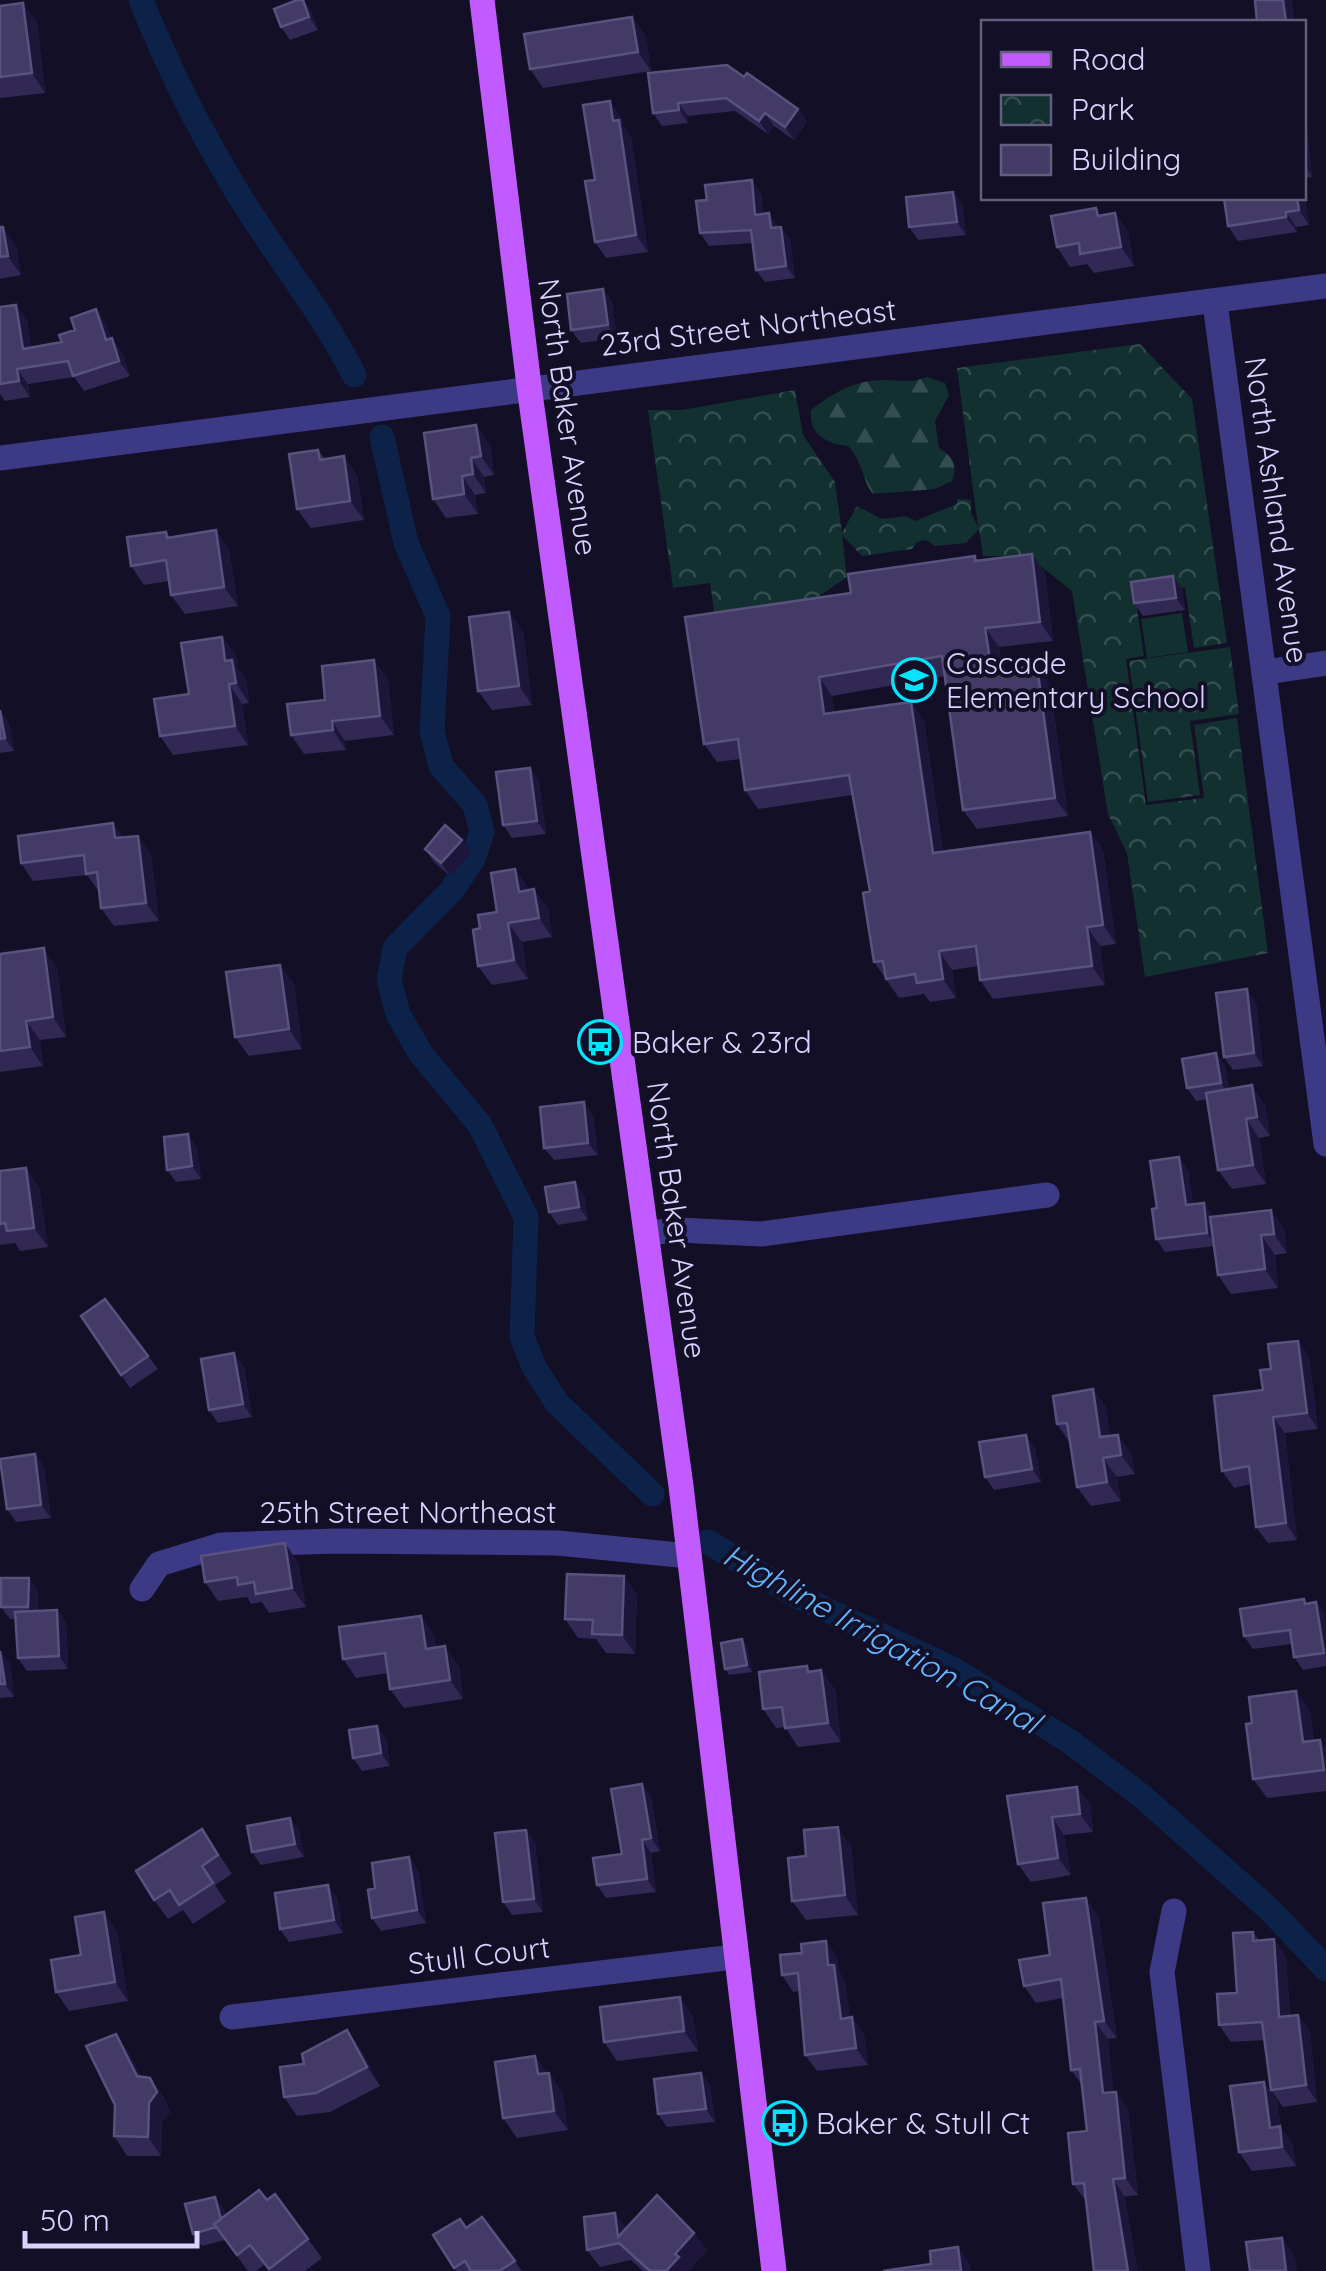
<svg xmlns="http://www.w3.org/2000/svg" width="1326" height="2271" viewBox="0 0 1326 2271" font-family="Quicksand,sans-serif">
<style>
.forest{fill:url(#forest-firs)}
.park{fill:url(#park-crowns)}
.garden{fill:#12302f}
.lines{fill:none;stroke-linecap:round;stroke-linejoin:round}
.canal{stroke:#0c2248;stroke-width:25}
.minor{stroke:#3d3a85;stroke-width:25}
.major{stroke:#c25bff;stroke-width:25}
.wall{fill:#312854}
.shaded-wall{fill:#1d163a}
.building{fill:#433a66;stroke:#5a527e;stroke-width:2.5}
.labels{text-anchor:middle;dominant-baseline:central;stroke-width:8;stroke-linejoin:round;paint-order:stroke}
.street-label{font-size:30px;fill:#d9d4ff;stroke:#130f26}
.poi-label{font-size:30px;fill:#d9d4ff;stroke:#130f26;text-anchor:start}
.water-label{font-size:32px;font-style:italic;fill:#62b6ff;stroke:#130f26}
</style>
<defs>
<pattern id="forest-firs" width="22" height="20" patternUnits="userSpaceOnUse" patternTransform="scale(2.5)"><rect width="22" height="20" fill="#12302f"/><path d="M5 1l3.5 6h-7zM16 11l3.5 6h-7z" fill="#344d4e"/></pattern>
<pattern id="park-crowns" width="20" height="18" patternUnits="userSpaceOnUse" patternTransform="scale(2.5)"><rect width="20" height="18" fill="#12302f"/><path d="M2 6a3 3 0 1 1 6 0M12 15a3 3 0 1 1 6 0" fill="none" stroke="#344d4e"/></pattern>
</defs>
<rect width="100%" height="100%" fill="#130f26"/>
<path class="forest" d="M927,377L945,383L949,395L935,421L939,448C953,457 958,465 952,481L935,489L873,494C861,478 863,461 848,446C827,444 808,434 811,410C834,392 857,379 887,380C904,381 910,383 927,377Z"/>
<path class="park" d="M1140,344L1192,399L1227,643L1194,648L1185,587L1135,595L1144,656L1126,659L1146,805L1204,798L1194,725L1237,718L1268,953L1145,977L1127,853L1108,814L1072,591L1028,556H983L979,529L966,543L935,546L926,540L917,542L912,549L862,556L842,535L847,577L812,601L716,625L710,583L673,588L648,410H682L795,390L803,435L835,482L842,533L857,506L882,519L906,516L915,521L957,504V499L971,500V513L978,527L957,368Z
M1230,647L1239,714L1190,721L1200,795L1148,802L1129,661Z"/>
<path class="garden" d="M1182,613L1188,652L1147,658L1141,619Z"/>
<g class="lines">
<path class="canal" d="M141,0C166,62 196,123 230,180C269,248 319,305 354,375
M382,437L406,543L438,616L432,732L441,766L475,805L482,832L473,859L452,890L395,948L389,980L398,1014L421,1054L480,1125L526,1217L522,1337L534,1367L557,1403L652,1494
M708,1542L797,1596L953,1669L1069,1741L1143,1797L1270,1910L1326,1969"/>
<path class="minor" d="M1215,303L1326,1144
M0,458L1326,286
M1266,672L1326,663
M646,1233L679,1230L761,1234L1047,1195
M142,1589L159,1564L221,1545L335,1541L558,1543L689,1556
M1174,1911L1162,1972L1198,2271
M232,2017L734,1957"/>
<path class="major" d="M482,0L529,386L681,1486L774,2271"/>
</g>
<path class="wall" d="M303,0L311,11L318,30L290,40L281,27Z
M0,6L37,22L45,93L0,98Z
M632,17L646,36L651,71L543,88L530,69Z
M744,77L798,109L807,122L794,140L774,126L768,134L735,111L688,116V123L662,126L653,113Z
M1304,101L1312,177L1304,178Z
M622,118L623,125L631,137L648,252L606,258L595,242V180Z
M953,192L962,205L966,235L918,240L909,227Z
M761,193L763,214L778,226L790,239L795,278L765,282L756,270L753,243L709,246L700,233Z
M1304,198L1309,225L1296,227L1297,232L1238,241L1228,226Z
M1115,213L1128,232L1134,266L1094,273L1087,264L1070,267L1057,247L1101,215Z
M0,227L16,246L21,275L0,279Z
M603,289L612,302L617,338L581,343L571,330Z
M0,307L27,320L31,347L62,342L107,325L111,339L123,354L130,376L84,391L74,377L28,384L30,397L5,401L0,394Z
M424,433L490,445L494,475L484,477L486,493L475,495L478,514L446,518L433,499Z
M318,450L325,459L344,456L357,475L364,520L311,528L297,509Z
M166,532L170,537L229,550L238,606L185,614L171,595L169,581L144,585L131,566Z
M1032,554L1045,573L1053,641L999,647L1002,671L1050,685L1068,816L977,829L963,810L945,676L832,696L835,713L911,702L924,721L943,852L1090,832L1103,850L1116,944L1100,946L1105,985L993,999L980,980L978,966L952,970L956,998L930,1002L924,994L899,998L874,962L870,891L852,795L758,809L745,790L740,759L717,762L704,744L851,593L975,556L978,560Z
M1182,589L1185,610L1143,616L1134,603Z
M523,631L532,705L492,710L478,691Z
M222,637L236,656L237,667L246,679L249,703L242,704L248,745L173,755L160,736L189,694Z
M388,679L394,735L345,741L346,750L304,754L291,735L325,700Z
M0,710L9,723L14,751L0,753Z
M530,768L539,781L546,834L512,838L503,825Z
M123,837L151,854L159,921L114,926L101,908L99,892L87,875L33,881L21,863Z
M425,849L471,853L450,876L434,862Z
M515,869L529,890L548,908L552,937L522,942L528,979L492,985L478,966L480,928L497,912Z
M0,954L57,968L66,1037L40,1040L43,1066L0,1072Z
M294,984L302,1049L249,1056L235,1037Z
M1256,1002L1263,1066L1233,1070L1224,1057Z
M1216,1053L1225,1066L1229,1089L1265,1105L1270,1136L1259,1138L1266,1184L1232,1189L1218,1170L1207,1099L1196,1101L1187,1088Z
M593,1115L598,1155L554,1160L544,1148Z
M197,1147L201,1179L176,1182L167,1170Z
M1179,1157L1188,1170L1193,1204L1204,1203L1213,1217L1284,1229L1287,1253L1275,1255L1278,1288L1231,1294L1218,1275L1214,1246L1165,1252L1156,1239L1157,1208Z
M26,1168L39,1187L48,1247L20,1251L15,1243L0,1245V1171Z
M584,1195L588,1220L558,1225L549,1212Z
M105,1299L158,1369L130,1388L81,1316Z
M1298,1341L1309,1357L1318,1429L1285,1433L1297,1540L1268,1543L1256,1527L1251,1484L1234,1488L1222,1471L1263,1390L1271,1369Z
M244,1366L252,1417L218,1423L209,1410Z
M1093,1389L1106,1408L1110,1436L1118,1435L1131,1454L1135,1474L1117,1477L1121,1501L1091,1506L1077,1487L1070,1443L1057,1424Z
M1035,1447L1041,1482L994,1490L985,1477Z
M35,1454L44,1467L51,1518L16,1522L7,1509Z
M298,1562L306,1607L269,1613L262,1602L251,1604L247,1597L218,1601L205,1582Z
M624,1576L637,1595L635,1654L606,1653L596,1639L578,1638L565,1619Z
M38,1591V1610H57L66,1622L68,1669L27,1671L18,1658L16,1619H10L1,1607Z
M1304,1599L1307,1604L1316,1602L1325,1615L1326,1666L1303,1670L1294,1657L1292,1644L1253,1649L1244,1636Z
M434,1635L436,1648L459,1666L463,1699L404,1708L390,1689L388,1673L356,1678L343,1659Z
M742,1639L747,1646L752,1672L729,1675L725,1669Z
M0,1651L10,1664L14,1697L0,1698Z
M811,1672L835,1689L841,1742L798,1747L785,1727L776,1728L763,1709Z
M1310,1710L1314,1740L1326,1748V1791L1267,1798L1253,1779Z
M377,1726L386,1739L390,1766L362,1771L353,1758Z
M642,1784L651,1797L660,1851L651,1853L656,1892L606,1898L597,1885L622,1854Z
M1077,1787L1090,1804L1093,1832L1064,1835L1071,1875L1031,1882L1018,1864L1007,1796Z
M290,1818L299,1831L304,1857L261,1865L252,1852Z
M202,1829L232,1874L215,1885L226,1902L193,1924L183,1910L168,1919L154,1900Z
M526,1830L535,1843L543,1912L512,1915L503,1902Z
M851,1846L858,1915L806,1920L792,1901L806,1856Z
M409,1857L418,1870L426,1923L381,1931L372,1918L375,1888Z
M328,1885L337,1898L343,1933L289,1942L280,1929Z
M1098,1915L1117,2038L1108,2039L1113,2092L1128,2109L1138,2195L1086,2201L1073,2184L1087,2131L1082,2085L1071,2070L1063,1998L1036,2003L1024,1986L1050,1955Z
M117,1931L128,2001L69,2011L56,1992Z
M1253,1932L1259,1940L1286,1956L1290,2016L1298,2015L1310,2032L1317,2102L1283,2107L1271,2090L1265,2040L1231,2042L1219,2025L1237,1993Z
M826,1941L837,1957L839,1972L845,1981L850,2018L852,2017L864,2034L868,2065L817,2071L805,2055L799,1991L793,1992L782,1975L802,1953Z
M693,2016L698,2051L617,2061L604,2042Z
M347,2030L361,2050L380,2086L330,2112L297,2116L284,2097Z
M116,2034L129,2053L141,2077L150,2078L164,2097L170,2112L162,2122L161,2156H127L114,2136Z
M547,2073H549L562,2092L568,2130L517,2138L503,2118Z
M701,2073L710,2086L715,2122L667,2127L658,2114Z
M1264,2082L1277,2101L1281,2128L1293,2145L1296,2166L1252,2171L1239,2152Z
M215,2197L224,2210L226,2215L267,2200L308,2239L322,2258L305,2271H269L264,2265L256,2271H248L225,2240L202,2246L193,2234Z
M615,2213L626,2228L694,2233L707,2250L688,2271H643L631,2260L600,2267L587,2250Z
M482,2217L522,2271H456L433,2235L460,2219L467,2227Z"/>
<path class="shaded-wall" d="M303,0L311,11L318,30L309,17Z
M1283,0H1292L1295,22H1286Z
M23,3L37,22L45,93L32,73Z
M632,17L646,36L651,71L638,52Z
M610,101L622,118L623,125L631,137L648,252L636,235Z
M1304,101L1312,177L1304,164Z
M678,103L688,116V123L679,110Z
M798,109L807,122L794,140L785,127Z
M765,113L774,126L768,134L759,121Z
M752,180L761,193L764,227L755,215Z
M1304,187L1309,225L1299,210L1297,198H1304Z
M953,192L962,205L966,235L957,222Z
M1286,212L1296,227L1297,232L1286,217Z
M769,213L778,226L779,240L771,228Z
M1115,213L1128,232L1134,266L1121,247Z
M3,227L16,246L21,275L8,256Z
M781,227L790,239L795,278L786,266Z
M603,289L612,302L617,338L608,325Z
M16,305L27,320L34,364L23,349Z
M96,309L107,325L117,356L106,340Z
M112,338L123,354L130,376L119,361Z
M17,369L28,384L30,397L19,381Z
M476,425L490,445L494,475L481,456Z
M344,456L357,475L364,520L350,501Z
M471,458L484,477L486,493L473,474Z
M462,476L475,495L478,514L464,494Z
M216,530L229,550L238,606L224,587Z
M1032,554L1045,573L1053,641L1040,622Z
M1173,576L1182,589L1185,610L1176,598Z
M509,612L523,631L532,705L519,686Z
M985,628L999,647L1005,691L992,672Z
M222,637L236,656L237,667L246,679L249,703L236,683L225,661Z
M374,660L388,679L394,735L380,716Z
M1037,666L1050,685L1068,816L1055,798Z
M819,677L832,696L838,733L824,714Z
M229,684L242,704L248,745L235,726Z
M911,702L924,721L946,872L933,853Z
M0,710L9,723L14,751L5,738Z
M332,721L345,741L346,750L333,730Z
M530,768L539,781L546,834L537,821Z
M113,823L126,841L115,838Z
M1090,832L1103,850L1116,944L1103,925Z
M138,836L151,854L159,921L146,903Z
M462,840L471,853L450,876L441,863Z
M515,869L529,889L532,911L519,892Z
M534,889L548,908L552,937L539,918Z
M508,923L522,942L528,979L514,960Z
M1087,927L1100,946L1105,985L1092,966Z
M44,948L57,968L66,1037L53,1017Z
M939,951L952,970L956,998L943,979Z
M280,965L294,984L302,1049L289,1029Z
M1247,989L1256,1002L1263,1066L1254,1053Z
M26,1021L40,1040L43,1066L30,1047Z
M1216,1053L1225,1066L1230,1096L1221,1083Z
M1252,1085L1265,1105L1270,1136L1257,1117Z
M584,1102L593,1115L598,1155L588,1143Z
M1246,1119L1259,1138L1266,1184L1253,1165Z
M188,1134L197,1147L201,1179L192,1166Z
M1179,1157L1188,1170L1195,1218L1186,1205Z
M26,1168L39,1187L48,1247L34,1228Z
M575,1182L584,1195L588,1220L579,1207Z
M1204,1203L1213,1216L1216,1245L1207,1233Z
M1271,1210L1284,1229L1287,1253L1274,1234Z
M1261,1235L1275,1255L1278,1288L1265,1269Z
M1298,1341L1309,1357L1318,1429L1307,1413Z
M234,1353L244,1366L252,1417L243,1404Z
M1093,1389L1106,1408L1114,1457L1100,1437Z
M1273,1417L1285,1433L1297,1540L1286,1523Z
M1026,1435L1035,1447L1041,1482L1032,1469Z
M1118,1435L1131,1454L1135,1474L1121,1455Z
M35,1454L44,1467L51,1518L41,1505Z
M1103,1458L1117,1477L1121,1501L1107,1482Z
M285,1543L298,1562L306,1607L292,1588Z
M624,1576L637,1595L635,1654L622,1635Z
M29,1578L38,1591L37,1619L28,1607Z
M1316,1602L1325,1615L1326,1656L1324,1653Z
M57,1610L66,1622L68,1669L59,1656Z
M421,1616L434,1635L439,1668L426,1649Z
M742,1639L747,1646L752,1672L747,1665Z
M445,1646L459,1666L463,1699L450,1680Z
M1,1651L10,1664L14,1697L5,1684Z
M821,1670L835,1689L841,1742L828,1723Z
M1296,1691L1310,1710L1317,1761L1303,1742Z
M377,1726L386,1739L390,1766L381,1753Z
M1320,1740L1326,1748V1773L1324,1770Z
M642,1784L651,1797L660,1851L651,1838Z
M1077,1787L1090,1804L1093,1832L1080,1814Z
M1052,1817L1064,1835L1071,1875L1058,1858Z
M290,1818L299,1831L304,1857L295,1844Z
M838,1827L851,1846L858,1915L845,1895Z
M526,1830L535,1843L543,1912L534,1899Z
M642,1840L651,1853L656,1892L647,1879Z
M409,1857L418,1870L426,1923L417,1910Z
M328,1885L337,1898L343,1933L334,1920Z
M1086,1898L1098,1915L1117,2038L1104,2021Z
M104,1912L117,1931L128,2001L115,1982Z
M1274,1939L1286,1956L1291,2034L1279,2017Z
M826,1941L837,1957L839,1972L845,1981L852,2035L841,2019L828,1965Z
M680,1997L693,2016L698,2051L684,2031Z
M1298,2015L1310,2032L1317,2102L1306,2085Z
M852,2017L864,2034L868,2065L856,2048Z
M1095,2022L1108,2039L1116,2110L1103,2093Z
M347,2030L361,2050L380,2086L367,2067Z
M116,2034L129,2053L150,2095L137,2076Z
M535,2056L549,2075L538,2074Z
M549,2073L562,2092L568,2130L554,2111Z
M701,2073L710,2086L715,2122L706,2109Z
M150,2078L164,2097L170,2112L162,2122L161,2156L148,2137Z
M1264,2082L1277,2101L1281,2128L1293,2145L1296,2166L1270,2128Z
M1116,2092L1128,2109L1138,2195L1125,2178Z
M1113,2179L1125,2197L1138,2271H1128Z
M215,2197L224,2210L232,2238L223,2226Z
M615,2213L628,2230L618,2237Z
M694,2233L707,2250L688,2271H666L675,2254Z
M1282,2238L1295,2257L1297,2271H1286Z
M958,2247L970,2264L971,2271H961Z"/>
<path class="building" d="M297,0H303L309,17L281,27L274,9Z
M1255,0H1283L1286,22H1257Z
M23,3L32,73L0,77V6Z
M632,17L638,52L530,69L524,34Z
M727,65L744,77L747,73L798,109L785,127L765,113L759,121L726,98L678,103L679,110L653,113L648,73Z
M610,101L613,121L619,120L636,235L595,242L585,181L595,180L583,105Z
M752,180L755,215L769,213L771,228L781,227L786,266L756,270L751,230L700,233L696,201L707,200L705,185Z
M953,192L957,222L909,227L906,197Z
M1224,198H1297L1299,210L1286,212V217L1228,226Z
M1096,208L1098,216L1115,213L1121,247L1080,254L1079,243L1057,247L1051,216Z
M0,227H3L8,256L0,257Z
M603,289L608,325L571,330L567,294Z
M16,305L23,349L62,342L59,335L75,330L71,318L96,309L106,340L112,338L119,361L73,376L68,361L17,369L19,381L0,384V307Z
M476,425L481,456L471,458L473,474L462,476L464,494L433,499L424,433Z
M318,450L320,460L344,456L350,501L297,509L289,454Z
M216,530L224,587L171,595L166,560L131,566L127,537L166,532L167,538Z
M1032,554L1040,622L985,628L992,672L1037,666L1055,798L963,810L942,656L819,677L824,714L911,702L933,853L1090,832L1103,925L1087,927L1092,966L980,980L976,946L939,951L943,979L917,983L915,974L886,979L883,961L874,962L863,893L870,891L849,775L745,790L738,739L704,744L685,617L851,593L848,574L975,556V561Z
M1173,576L1176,598L1134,603L1131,582Z
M509,612L519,686L478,691L469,617Z
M222,637L225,661L232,660L236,683L229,684L235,726L160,736L154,699L189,694L181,643Z
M374,660L380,716L332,721L333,730L291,735L287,704L325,700L322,666Z
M0,710L5,738L0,739Z
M530,768L537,821L503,825L496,772Z
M113,823L115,838L138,836L146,903L101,908L97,872L86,874L84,855L21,863L18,836Z
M445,825L462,840L441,863L425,849Z
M515,869L519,892L534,889L539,918L508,923L514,960L478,966L473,930L480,928L478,915L497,912L491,873Z
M44,948L53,1017L26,1021L30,1047L0,1051V954Z
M280,965L289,1029L235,1037L226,972Z
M1247,989L1254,1053L1224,1057L1216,993Z
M1216,1053L1221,1083L1187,1088L1182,1059Z
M1252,1085L1257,1117L1246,1119L1253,1165L1218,1170L1206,1093Z
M584,1102L588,1143L544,1148L540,1107Z
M188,1134L192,1166L167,1170L164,1137Z
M1179,1157L1186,1205L1204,1203L1207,1233L1156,1239L1152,1209L1157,1208L1150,1161Z
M26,1168L34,1228L7,1231L5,1223L0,1224V1171Z
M575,1182L579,1207L549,1212L545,1187Z
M1271,1210L1274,1234L1261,1235L1265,1269L1218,1275L1210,1217Z
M105,1299L148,1356L121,1375L81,1316Z
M1298,1341L1307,1413L1273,1417L1286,1523L1256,1527L1249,1466L1222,1471L1214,1396L1263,1390L1260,1370L1271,1369L1268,1344Z
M234,1353L243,1404L209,1410L201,1359Z
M1093,1389L1100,1437L1118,1435L1121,1455L1103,1458L1107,1482L1077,1487L1067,1423L1057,1424L1053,1396Z
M1026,1435L1032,1469L985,1477L979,1442Z
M35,1454L41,1505L7,1509L0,1459Z
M285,1543L292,1588L256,1594L254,1582L238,1585L237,1577L205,1582L201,1556Z
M567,1574L624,1576L622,1635L592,1634L593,1620L565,1619Z
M1,1578H29L28,1607H1Z
M1304,1599L1305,1604L1316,1602L1324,1653L1294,1657L1290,1630L1244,1636L1240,1609Z
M57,1610L59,1656L18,1658L15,1612Z
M421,1616L426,1649L445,1646L450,1680L390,1689L385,1653L343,1659L339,1627Z
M742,1639L747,1665L725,1669L721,1643Z
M0,1651L5,1684H0Z
M807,1666L808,1672L821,1670L828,1723L785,1728L782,1707L763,1709L759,1672Z
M1296,1691L1303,1742L1320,1740L1324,1770L1253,1779L1246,1724L1252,1723L1249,1697Z
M377,1726L381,1753L353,1758L349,1730Z
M642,1784L651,1838L642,1840L647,1879L597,1885L593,1858L622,1854L611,1789Z
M1077,1787L1080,1814L1052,1817L1058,1858L1018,1864L1007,1796Z
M290,1818L295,1844L252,1852L247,1826Z
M838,1827L845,1895L792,1901L788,1858L806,1856L804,1830Z
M202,1829L218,1855L202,1866L213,1883L179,1905L170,1890L154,1900L136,1871Z
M526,1830L534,1899L503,1902L495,1833Z
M409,1857L417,1910L372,1918L368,1890L375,1888L372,1863Z
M328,1885L334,1920L280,1929L275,1893Z
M1086,1898L1104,2021L1095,2022L1103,2093L1116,2092L1125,2178L1113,2179L1128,2271H1094L1084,2183L1073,2184L1068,2133L1087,2131L1080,2069L1071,2070L1061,1979L1024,1986L1019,1960L1050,1955L1043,1903Z
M104,1912L115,1982L56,1992L51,1960L81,1955L75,1917Z
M1253,1932V1941L1274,1939L1279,2017L1298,2015L1306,2085L1271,2090L1262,2022L1219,2025L1217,1994L1237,1993L1233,1933Z
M826,1941L828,1965H834L841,2019L852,2017L856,2048L805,2055L798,1973L782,1975L780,1955L802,1953L801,1944Z
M680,1997L684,2031L604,2042L600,2007Z
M347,2030L367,2067L316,2093L284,2097L280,2067L304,2064L302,2054Z
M116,2034L137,2076L150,2078L157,2092L149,2103L148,2137L114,2136L115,2105L86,2046Z
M535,2056L538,2074L549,2073L554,2111L503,2118L495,2062Z
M701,2073L706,2109L658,2114L654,2079Z
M1264,2082L1270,2128L1280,2126L1282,2147L1239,2152L1230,2086Z
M259,2190L267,2200L275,2194L308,2239L269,2269L250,2245L237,2255L214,2224Z
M657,2195L694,2233L675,2254L679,2257L666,2271H650L619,2243L587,2250L584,2217L615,2213L618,2237Z
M215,2197L221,2219L214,2224L216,2227L193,2234L185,2204Z
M482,2217L515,2261L499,2271H471L465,2261L454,2268L433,2235L460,2219L466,2228Z
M1282,2238L1286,2271H1250L1246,2242Z
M958,2247L961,2271H883L931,2264L930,2251Z"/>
<defs>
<g id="school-ring" transform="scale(2.25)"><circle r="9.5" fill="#130f26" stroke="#00e5ff" stroke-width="1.5"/><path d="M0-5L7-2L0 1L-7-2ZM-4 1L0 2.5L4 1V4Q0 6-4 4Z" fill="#00e5ff"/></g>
<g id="bus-ring" transform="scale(2.25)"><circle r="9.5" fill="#130f26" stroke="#00e5ff" stroke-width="1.5"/><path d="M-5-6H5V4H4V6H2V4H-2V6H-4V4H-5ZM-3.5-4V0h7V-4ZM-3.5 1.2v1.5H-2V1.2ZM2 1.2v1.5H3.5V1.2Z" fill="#00e5ff"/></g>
</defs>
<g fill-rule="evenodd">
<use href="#school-ring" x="914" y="680"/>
<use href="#bus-ring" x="600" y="1042"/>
<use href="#bus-ring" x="784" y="2123"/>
</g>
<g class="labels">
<g class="street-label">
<text transform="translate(748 327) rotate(-7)">23rd Street Northeast</text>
<text transform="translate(568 417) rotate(82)">North Baker Avenue</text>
<text transform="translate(1277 510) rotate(82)">North Ashland Avenue</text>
<text transform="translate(677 1220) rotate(82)">North Baker Avenue</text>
<text x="408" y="1512">25th Street Northeast</text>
<text transform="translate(479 1955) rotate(-7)">Stull Court</text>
</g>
<g class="poi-label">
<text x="946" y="663">Cascade<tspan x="946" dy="34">Elementary School</tspan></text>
<text x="632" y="1042">Baker &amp; 23rd</text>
<text x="816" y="2123">Baker &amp; Stull Ct</text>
</g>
<g class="water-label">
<text transform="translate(882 1638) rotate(29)">Highline Irrigation Canal</text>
</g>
</g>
<rect x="981" y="20" width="325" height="180" fill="#130f26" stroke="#625e7d" stroke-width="2.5"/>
<rect x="1001" y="52" width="50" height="15" fill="#c25bff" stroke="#625e7d" stroke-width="2.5"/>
<text x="1071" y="70" font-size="30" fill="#d9d4ff">Road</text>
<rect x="1001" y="95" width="50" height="30" fill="url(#park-crowns)" stroke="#625e7d" stroke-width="2.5"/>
<text x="1071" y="120" font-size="30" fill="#d9d4ff">Park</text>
<rect x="1001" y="145" width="50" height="30" fill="#433a66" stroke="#625e7d" stroke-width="2.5"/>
<text x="1071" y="170" font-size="30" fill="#d9d4ff">Building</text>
<path d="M25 2231v15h172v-15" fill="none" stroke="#d9d4ff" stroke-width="5"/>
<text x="40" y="2231" font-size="30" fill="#d9d4ff" stroke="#130f26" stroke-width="8" paint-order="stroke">50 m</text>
</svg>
